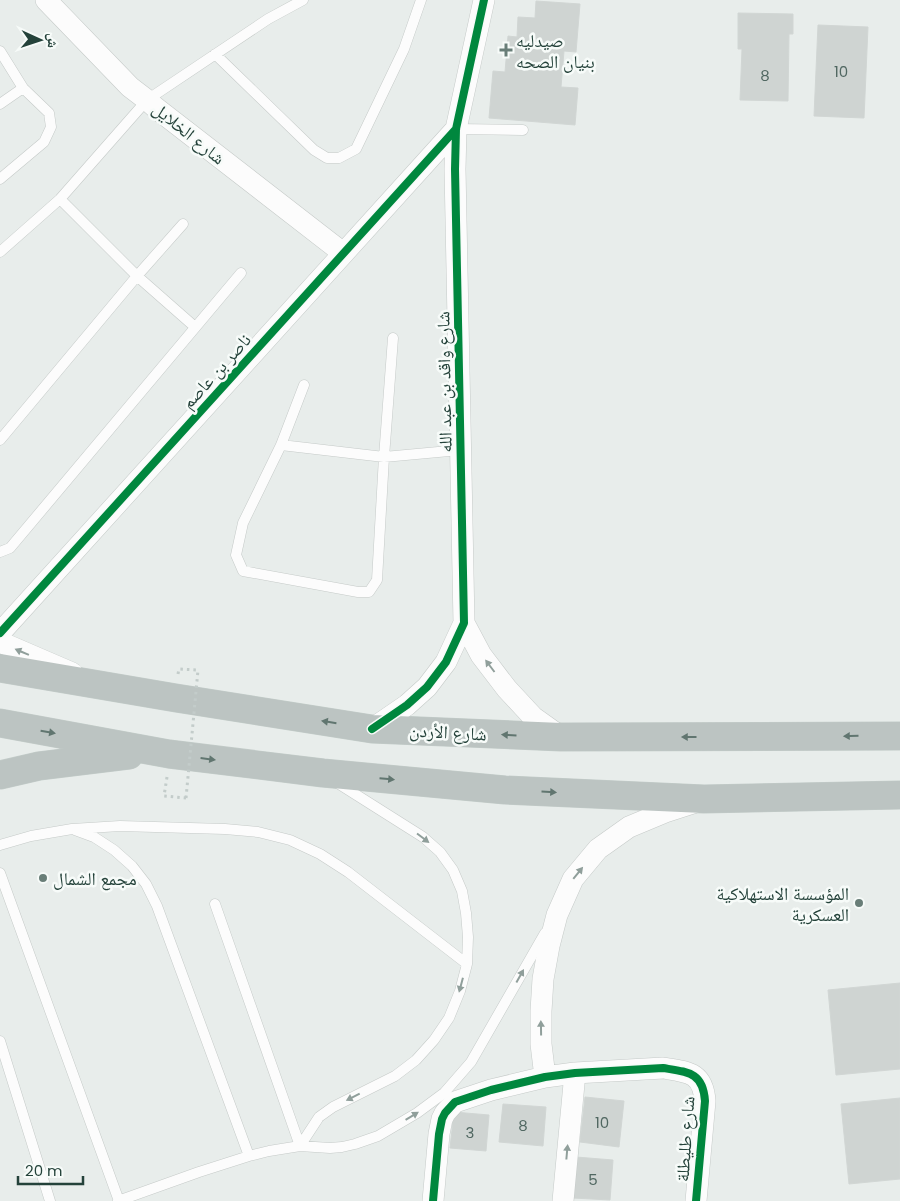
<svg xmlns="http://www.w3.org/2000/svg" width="900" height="1201" viewBox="0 0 900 1201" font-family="Poppins,'Noto Naskh Arabic',sans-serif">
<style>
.building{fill:#cfd4d2;stroke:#d1d6d4}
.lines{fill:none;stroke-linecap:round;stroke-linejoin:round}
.lane-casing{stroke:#c5cac8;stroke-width:11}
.street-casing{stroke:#c5cac8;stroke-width:22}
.highway-casing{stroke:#c3ccc9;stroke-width:29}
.path{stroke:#c3ccca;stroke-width:3;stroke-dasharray:2.5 4;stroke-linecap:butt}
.lane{stroke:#fcfcfc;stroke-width:10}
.street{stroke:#fcfcfc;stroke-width:21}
.highway{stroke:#bcc4c2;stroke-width:28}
.path-bridge{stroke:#c3ccca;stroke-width:3;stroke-dasharray:2.5 4;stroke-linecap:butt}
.cycleway-casing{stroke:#f7fbf9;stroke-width:11}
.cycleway{stroke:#00873e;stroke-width:8}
.oneway{fill:#909f9b}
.oneway2{fill:#617670}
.poi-dot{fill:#697e78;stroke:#f7fbf9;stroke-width:2}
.labels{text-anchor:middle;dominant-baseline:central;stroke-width:5;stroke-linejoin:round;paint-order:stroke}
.number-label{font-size:15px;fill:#506761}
.poi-label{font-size:18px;fill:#24423a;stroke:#f7fbf9;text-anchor:start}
.street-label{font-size:18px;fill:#24423a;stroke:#f7fbf9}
</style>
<rect width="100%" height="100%" fill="#e8edeb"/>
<path class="building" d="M536,1L580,4L576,52L564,51L561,87L578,88L575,125L489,118L493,71L505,72L508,36L517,37L518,17L535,18Z
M738,13L793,14V34H789L788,101L740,100L742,49H738Z
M818,25L868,27L864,118L814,116Z
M900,983V1069L836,1075L828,990Z
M585,1097L624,1101L619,1147L580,1142Z
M900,1098V1179L849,1184L841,1104Z
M503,1104L546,1107L543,1146L499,1142Z
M454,1112L489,1115L486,1151L450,1148Z
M576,1157L613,1160L610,1200L573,1198Z"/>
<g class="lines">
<g class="lane-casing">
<path id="lane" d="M0,51L23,88L49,113L51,127L44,142L0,179
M215,54L314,150L327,158H339L356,149L404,49L421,0
M0,104L23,88
M456,129L523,130
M60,199L137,276L195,327
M0,252L60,199L147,100L268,19L303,0
M304,385L281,445L243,523L236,555L243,571L358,592H369L377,580L384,457L393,338
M0,440L137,276L183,224
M281,445L384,457L460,450
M0,552L10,548L241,273
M75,830L94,837L114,850L132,866L146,884L157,906L249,1156
M0,845L31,836L72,829L120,826L225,829L258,832L290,840L320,854L348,872L467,964
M0,873L119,1201
M215,904L300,1146
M0,1041L50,1201
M300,1146L319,1117L333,1107L395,1076L416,1060L434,1040L449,1018L460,991L467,964L468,937L466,913L462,891L453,870L440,852L423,837L336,782
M118,1201L199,1172L249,1156L269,1151L300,1146L330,1148L342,1147L355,1144L378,1136L417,1113L444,1093L471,1062L545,933"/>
</g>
<g class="street-casing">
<path id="street" d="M46,0L130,87L147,100L156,108L343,253
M464,623L481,655L507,689L533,717L561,737
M0,633L456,129
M0,642L72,673
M372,729L407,705L427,687L446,662L464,623L455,169L456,129L484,0
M545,1077L541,1044V1011L543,979L549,946L557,915L573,879L598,849L629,827L665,812L696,802
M433,1201L439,1134L442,1119L445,1113L455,1102L491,1090L545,1077L575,1073L663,1068C688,1072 703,1072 705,1101L696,1201
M563,1201L575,1073"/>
</g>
<g class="highway-casing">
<path id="highway" d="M0,668L176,698L372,729L561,737L900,736
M0,723L169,754L323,773L505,790L704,799L900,795
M0,775L39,766L129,755"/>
</g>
<path class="path" d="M178,674L179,669L198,670
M167,777L164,796L186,798"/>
<use href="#lane" class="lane"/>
<use href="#street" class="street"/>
<use href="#highway" class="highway"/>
<path class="path-bridge" d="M186,798L198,670"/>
<g class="cycleway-casing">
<path id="cycleway" d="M0,633L456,129
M372,729L407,705L427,687L446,662L464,623L455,169L456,129L484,0
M433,1201L439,1134L442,1119L445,1113L455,1102L491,1090L545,1077L575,1073L663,1068C688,1072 703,1072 705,1101L696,1201"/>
</g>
<use href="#cycleway" class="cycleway"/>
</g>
<defs><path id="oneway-solid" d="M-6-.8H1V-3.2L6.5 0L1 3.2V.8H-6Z" transform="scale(1.25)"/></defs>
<g class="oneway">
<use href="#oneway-solid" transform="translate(22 652) rotate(-157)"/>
<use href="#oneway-solid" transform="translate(490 666) rotate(-127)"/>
<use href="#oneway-solid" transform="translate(423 838) rotate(37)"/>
<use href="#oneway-solid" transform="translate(578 873) rotate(-51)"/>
<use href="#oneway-solid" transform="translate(520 976) rotate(-61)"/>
<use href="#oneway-solid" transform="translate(461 985) rotate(105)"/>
<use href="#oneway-solid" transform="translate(541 1028) rotate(-91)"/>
<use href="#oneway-solid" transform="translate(353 1097) rotate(153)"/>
<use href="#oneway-solid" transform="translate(412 1116) rotate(-31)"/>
<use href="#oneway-solid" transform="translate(567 1152) rotate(-85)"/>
</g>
<g class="oneway2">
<use href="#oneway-solid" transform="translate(329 722) rotate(-171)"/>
<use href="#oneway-solid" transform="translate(48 732) rotate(10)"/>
<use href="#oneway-solid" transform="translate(509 735) rotate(-177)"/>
<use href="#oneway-solid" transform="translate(851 736) rotate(179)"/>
<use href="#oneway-solid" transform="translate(689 737) rotate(180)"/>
<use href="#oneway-solid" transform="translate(208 759) rotate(7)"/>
<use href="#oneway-solid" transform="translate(387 779) rotate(5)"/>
<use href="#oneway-solid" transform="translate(549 792) rotate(3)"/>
</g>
<g class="poi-dot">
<path d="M503.5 42.5h5v5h5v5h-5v5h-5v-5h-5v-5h5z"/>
<circle cx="43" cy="878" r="5"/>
<circle cx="859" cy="903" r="5"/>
</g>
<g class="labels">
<g class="number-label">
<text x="841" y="71">10</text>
<text x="765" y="75">8</text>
<text x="602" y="1122">10</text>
<text x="523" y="1125">8</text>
<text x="470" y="1132">3</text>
<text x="593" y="1179">5</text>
</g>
<g class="poi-label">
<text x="516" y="40">صيدليه<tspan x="516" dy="21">بنيان الصحه</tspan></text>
<text x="53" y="878">مجمع الشمال</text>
<text x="849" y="893" text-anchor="end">المؤسسة الاستهلاكية<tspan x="849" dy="21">العسكرية</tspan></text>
</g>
<g class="street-label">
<text transform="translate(189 133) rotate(39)">شارع الخلايل</text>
<text transform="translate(216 371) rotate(-48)">ناصر بن عاصم</text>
<text transform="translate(444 382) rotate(-91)">شارع واقد بن عبد الله</text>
<text transform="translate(448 732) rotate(3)">شارع الأردن</text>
<text transform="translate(685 1139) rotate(-86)">شارع طليطلة</text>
</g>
</g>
<g transform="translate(40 40) rotate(93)" stroke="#f7fbf9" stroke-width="4" paint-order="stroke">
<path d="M0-4L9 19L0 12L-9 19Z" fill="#24423a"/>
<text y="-8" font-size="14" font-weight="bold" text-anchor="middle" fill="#24423a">ش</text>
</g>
<path d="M18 1176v8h65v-8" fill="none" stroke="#24423a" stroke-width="2.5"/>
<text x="25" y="1176" font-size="15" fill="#24423a" stroke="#f7fbf9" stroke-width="4" paint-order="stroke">20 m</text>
</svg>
